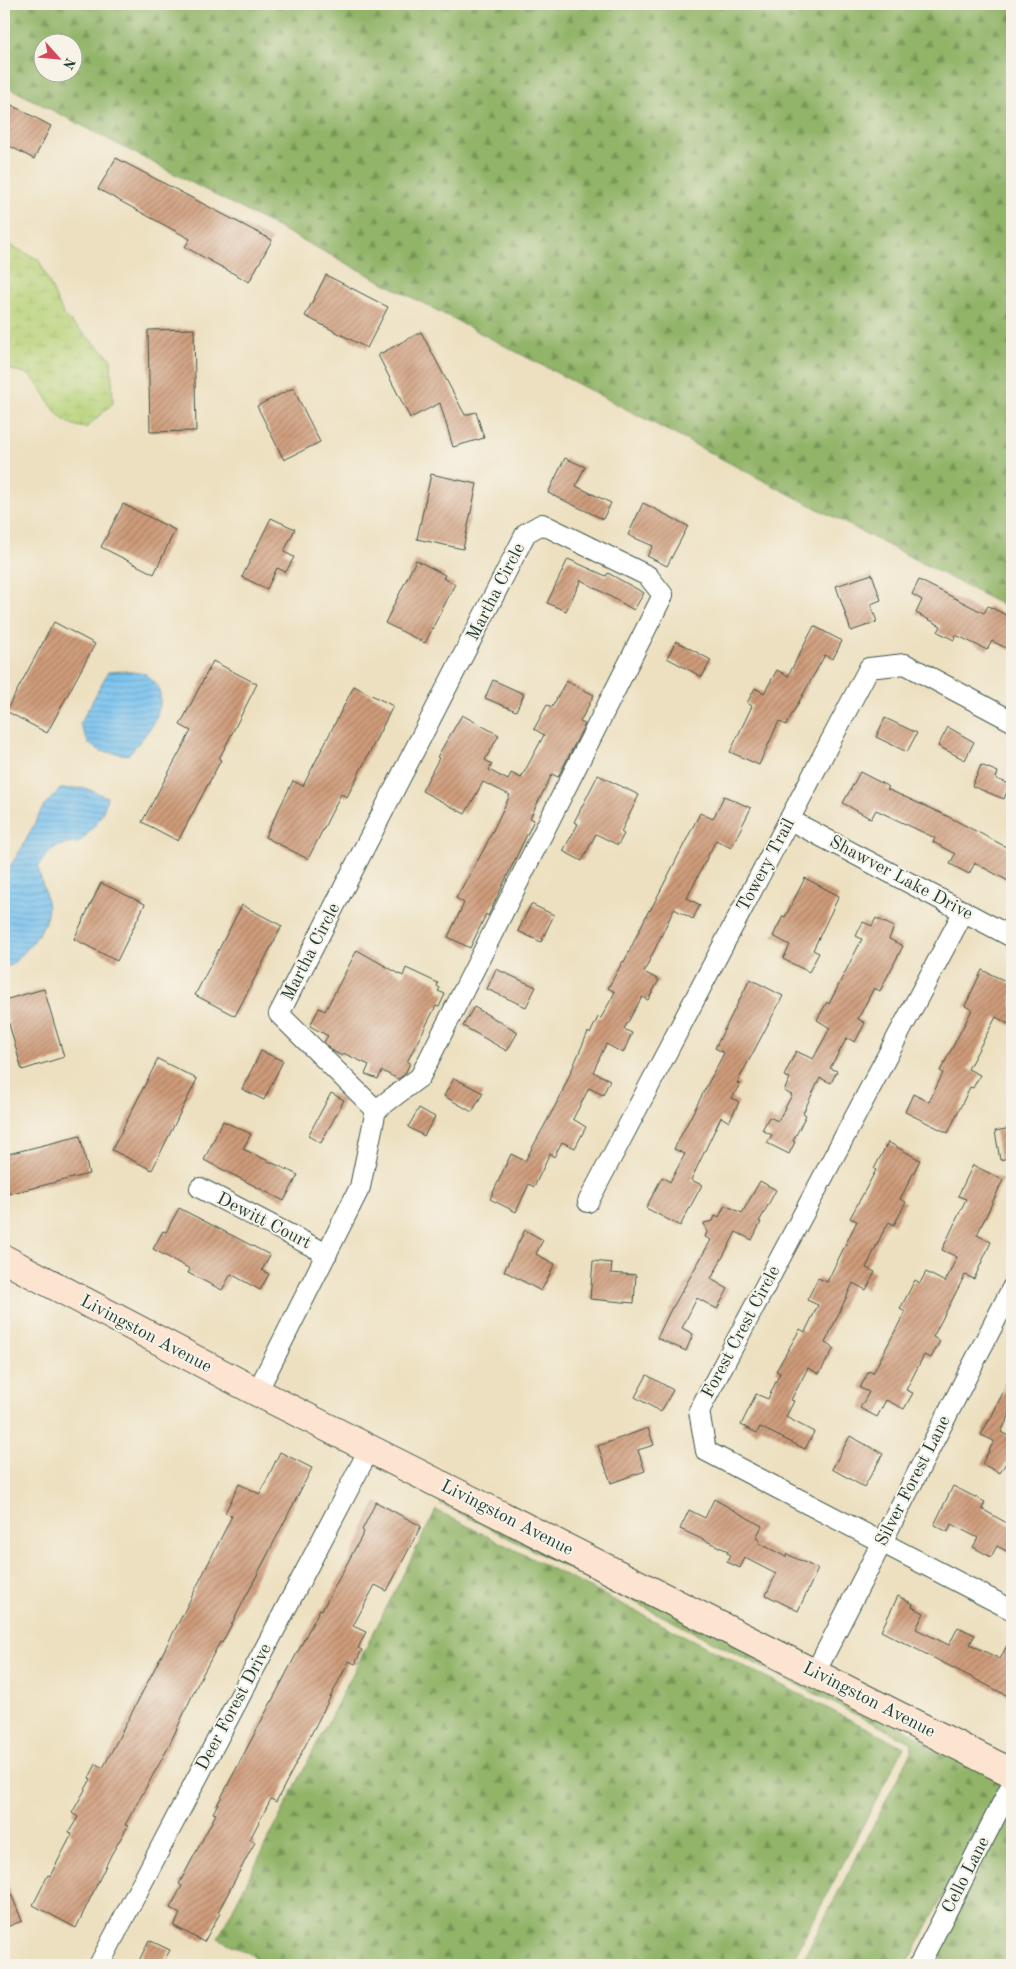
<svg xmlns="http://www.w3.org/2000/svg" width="1016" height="1969" viewBox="0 0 1016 1969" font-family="'Old Standard TT',serif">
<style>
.forest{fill:url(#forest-firs);stroke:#58784e;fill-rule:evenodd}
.wetland{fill:url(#wetland-marsh);stroke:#6b8856}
.water{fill:url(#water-rules);stroke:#4a7f92}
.building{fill:url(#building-hatch)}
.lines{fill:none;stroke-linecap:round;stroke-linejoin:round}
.street-casing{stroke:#3e5549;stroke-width:22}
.secondary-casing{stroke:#3e5549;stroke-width:30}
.street{stroke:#fff;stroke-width:20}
.secondary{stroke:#fde4d1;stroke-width:28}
.labels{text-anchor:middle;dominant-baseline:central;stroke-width:4;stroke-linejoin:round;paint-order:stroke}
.street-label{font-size:18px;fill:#1f3d34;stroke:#f7f3e8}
</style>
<defs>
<pattern id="forest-firs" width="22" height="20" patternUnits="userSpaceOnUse" patternTransform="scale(1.25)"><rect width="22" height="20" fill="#91b468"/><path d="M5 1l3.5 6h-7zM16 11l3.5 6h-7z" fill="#769456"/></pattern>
<pattern id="wetland-marsh" width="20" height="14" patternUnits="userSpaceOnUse" patternTransform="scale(1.25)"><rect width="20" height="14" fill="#b7d278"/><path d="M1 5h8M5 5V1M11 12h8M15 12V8" fill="none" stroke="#9db568"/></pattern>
<pattern id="water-rules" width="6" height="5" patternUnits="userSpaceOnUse" patternTransform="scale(1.25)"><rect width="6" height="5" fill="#76c1ef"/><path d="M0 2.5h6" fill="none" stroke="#609ec2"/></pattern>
<pattern id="building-hatch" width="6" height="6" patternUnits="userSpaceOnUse" patternTransform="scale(1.25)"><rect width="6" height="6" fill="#cf9b7a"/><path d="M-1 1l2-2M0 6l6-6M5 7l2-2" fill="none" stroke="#a78065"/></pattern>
</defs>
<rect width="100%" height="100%" fill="#f7f3e8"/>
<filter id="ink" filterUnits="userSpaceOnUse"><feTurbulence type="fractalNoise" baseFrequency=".02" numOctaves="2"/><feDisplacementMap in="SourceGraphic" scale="10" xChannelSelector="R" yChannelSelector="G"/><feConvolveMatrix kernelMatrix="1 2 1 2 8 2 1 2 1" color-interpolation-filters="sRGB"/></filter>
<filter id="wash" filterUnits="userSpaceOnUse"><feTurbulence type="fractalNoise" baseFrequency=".0096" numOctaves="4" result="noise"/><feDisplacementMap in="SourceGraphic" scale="20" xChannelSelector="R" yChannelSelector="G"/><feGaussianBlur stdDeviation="1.12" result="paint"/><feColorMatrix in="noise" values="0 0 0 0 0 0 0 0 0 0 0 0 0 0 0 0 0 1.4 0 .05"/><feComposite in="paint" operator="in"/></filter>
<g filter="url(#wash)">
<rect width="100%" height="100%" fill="#ede0c0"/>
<path class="forest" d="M4,4H1012V610L4,85ZM42,42H72V72H42Z
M444,1496L1004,1779L907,1965H800L912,1751V1746L910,1742L440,1503Z
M436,1510L904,1747L790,1965H271L218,1938Z
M1012,1806V1965H930Z"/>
<path class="wetland" d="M4,242L39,260L64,316L111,358L113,403L86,428C48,423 52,392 27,374C21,371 10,370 4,368Z"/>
<path class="water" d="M125,671L146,674C150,678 157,684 159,689C166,715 143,738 128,755L101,751L89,744L80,724L108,672Z
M85,788L107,797C105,815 92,829 79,843C54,845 52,846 38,867C40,878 45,890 47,901C52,926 27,950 10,966L4,965V879L6,873L23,846L43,807L60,789Z"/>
<g id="blocks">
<path class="building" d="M4,101L51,126L34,159L4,143Z
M116,158L272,240L249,282L185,247L190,239L98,189Z
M326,275L388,307L367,348L305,316Z
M194,329L196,431L150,432L148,330Z
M421,332L465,415L476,412L484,438L453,447L440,403L410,418L378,355Z
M293,388L320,442L284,460L257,406Z
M565,458L585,467L576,486L611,503L603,519L548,493Z
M431,474L477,484L463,549L417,539Z
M643,503L688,526L667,566L647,556L653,546L628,535Z
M123,504L175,530L154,574L101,547Z
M271,518L295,529L284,552L294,557L286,572L277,568L267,589L242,577Z
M568,559L606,576L608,573L644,593L634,610L581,580L566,611L547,603Z
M416,560L445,575L443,578L455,584L425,643L385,623Z
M872,574L881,600L871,604L877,622L851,631L836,586Z
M919,580L984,613L988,606L1012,618V651L992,641L987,650L956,635L954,640L938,632L941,626L916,613L922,600L912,594Z
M54,622L95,644L47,733L6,711Z
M814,626L842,641L833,659L825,655L786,725L779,721L759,765L730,752L752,706L747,703L755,688L764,693L777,670L788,676Z
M676,641L711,660L702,677L667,658Z
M213,661L257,684L219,759L221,760L178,841L142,822L191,731L180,725Z
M493,680L524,694L516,711L485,698Z
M566,681L594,695L580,722L585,724L558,777L552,774L530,818L534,820L488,916L486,914L470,948L448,937L464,903L456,898L483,851L510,795L483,782L465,814L422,791L439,758L437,757L462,715L499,735L485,760L492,764L489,770L508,780L511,773L521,778L544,735L534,729L547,705L552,707Z
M354,686L393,706L347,797L341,794L308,859L265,837L293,781L303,786Z
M885,718L917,733L907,752L876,737Z
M948,727L974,742L965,760L938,746Z
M981,765L998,772L996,779L1010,784L1004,799L972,786Z
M860,772L889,787L887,789L947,816L1012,850V883L975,863L969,874L950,864L955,854L933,842L935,838L876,810L871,819L843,803Z
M598,775L639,795L621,832L624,834L618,845L596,834L582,861L563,851L578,824L574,822Z
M724,796L751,808L731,848L716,840L687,898L700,905L693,919L674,909L644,972L659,980L648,1000L642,997L624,1029L632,1033L623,1053L606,1044L593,1072L610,1080L603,1095L589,1088L573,1119L586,1127L575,1148L562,1142L554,1157L550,1154L534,1187L529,1184L516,1212L490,1199L511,1154L525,1161L560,1097L588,1032L590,1034L598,1017L601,1018L615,992L608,988L623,961L624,962L649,910L650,911L700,813L713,819Z
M805,878L839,896L813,950L819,953L809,972L783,959L790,945L773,936L783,916L785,917Z
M101,883L145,904L117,961L74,939Z
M531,904L554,915L541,942L518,931Z
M242,905L282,926L235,1016L195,995Z
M876,918L894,927L889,939L903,946L880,991L874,988L858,1019L865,1023L855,1042L847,1038L830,1068L837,1071L831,1083L820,1078L803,1113L806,1115L793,1141L795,1142L789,1154L767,1143L772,1135L762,1130L769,1117L778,1121L792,1095L784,1091L790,1078L784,1076L796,1051L813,1059L830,1028L817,1020L827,1002L829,1004L862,939L856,936L863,922L872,926Z
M357,950L403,976L406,968L438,983L437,986L440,988L438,991L445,994L439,1007L436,1006L407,1062L410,1063L405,1074L398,1079L382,1071L378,1079L365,1074L369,1065L343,1053L342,1056L333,1051L324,1042L328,1036L310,1026L319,1008L325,1011Z
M496,969L536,987L526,1007L487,989Z
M982,970L1012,984V1026L996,1017L968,1069L980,1075L973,1088L970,1087L948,1133L905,1112L913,1094L929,1102L943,1073L940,1071L972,1010L965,1006Z
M750,979L783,996L737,1083L740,1084L732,1098L739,1102L729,1122L721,1117L691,1180L702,1185L680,1226L646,1208L662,1177L670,1182L685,1154L674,1149L724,1053L715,1048Z
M44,989L64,1057L22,1070L4,1006V1000Z
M474,1007L518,1032L507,1051L463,1026Z
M261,1051L283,1061L264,1100L242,1089Z
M158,1059L197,1079L152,1170L112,1150Z
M454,1078L483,1093L472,1112L444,1096Z
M331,1093L344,1100L321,1143L308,1136Z
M419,1108L435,1117L424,1136L408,1127Z
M223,1121L251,1134L243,1149L298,1175L284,1201L204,1160Z
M1012,1128V1157L1000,1160L995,1131Z
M80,1136L89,1174L4,1195V1155Z
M888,1142L920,1160L900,1199L906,1202L894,1225L889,1222L882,1234L866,1268L875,1272L866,1290L853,1283L825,1343L834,1348L819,1374L808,1368L791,1400L794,1401L786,1417L814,1432L805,1449L760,1427L757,1433L741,1425L756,1394L768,1399L780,1373L776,1371L800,1329L805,1332L818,1305L807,1300L818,1278L827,1282L857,1221L850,1218L876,1170L874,1169Z
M973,1165L1003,1180L977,1235L991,1242L974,1279L965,1275L933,1337L940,1341L931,1358L924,1355L906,1390L913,1393L904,1409L886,1400L877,1417L860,1408L869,1392L860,1388L869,1371L873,1373L905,1312L900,1309L915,1280L920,1283L926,1272L945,1282L957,1257L942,1250L966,1199L958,1196Z
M760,1181L776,1190L759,1222H761L752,1240L736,1232L711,1279L728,1289L717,1309L697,1298L682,1328L693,1334L686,1351L657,1338L672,1307H673L711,1240L705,1237L707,1232L704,1223L713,1221L715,1216L719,1217L725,1205L742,1213Z
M179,1208L270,1255L262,1270L269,1274L260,1290L231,1274L222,1290L188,1273L190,1269L153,1249L163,1231L166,1232Z
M525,1230L543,1240L536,1254L555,1264L541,1291L504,1271Z
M593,1261L612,1263L611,1273L636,1275L634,1303L590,1299Z
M1012,1373V1410L1001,1432L1012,1438V1453L1000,1473L982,1464L994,1441L981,1435L989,1420H990Z
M647,1375L673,1390L661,1412L635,1397Z
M648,1428L654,1445L638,1450L645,1471L611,1483L598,1446Z
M850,1436L883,1454L864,1487L832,1469Z
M280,1452L312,1468L222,1643L220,1642L198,1683L167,1750L125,1825L128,1826L111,1855L76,1928L33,1905L48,1875L50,1876L72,1834L69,1832L78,1817L72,1813L91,1779L89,1778L96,1764L103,1768L182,1616L232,1516L225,1513L239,1484L260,1494Z
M953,1486L985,1502L982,1509L1012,1526V1554L997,1546L991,1557L973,1547L978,1538L951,1524L948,1532L934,1525Z
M714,1499L762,1526L756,1538L760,1540L759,1543L786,1557L787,1554L818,1569L798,1611L766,1595L776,1574L745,1558L740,1568L727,1562L731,1555L727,1553L728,1551L680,1529L689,1510L705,1518Z
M376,1502L421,1526L387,1591L375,1585L353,1626L366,1632L358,1648L362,1650L355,1664L349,1661L276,1802L271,1799L250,1839L255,1842L218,1912L220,1913L204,1942L174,1926L180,1914L170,1908L182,1886L179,1884L216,1814L213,1813L320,1609L322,1610L364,1532L362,1530Z
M898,1596L913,1604L912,1607L924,1613L916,1629L949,1645L958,1627L975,1635L970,1644L1000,1659L1012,1636V1687L1008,1696L881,1631Z
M4,1876L22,1921L4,1928Z
M149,1940L170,1950L162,1965H137Z"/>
</g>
</g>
<g filter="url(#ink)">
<use href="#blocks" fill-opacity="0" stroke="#3e5549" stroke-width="1"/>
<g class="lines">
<g class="street-casing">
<path id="street" d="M542,524L648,576L663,595L420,1077L376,1110L279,1014L526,533Z
M790,820L1012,937
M964,911L699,1411L706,1451L1012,1610
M200,1188L327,1254
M588,1202L869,668L905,664L1012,721
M257,1392L360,1187L376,1110
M815,1673L1012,1288
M99,1965L370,1448
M919,1965L1012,1784"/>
</g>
<g class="secondary-casing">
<path id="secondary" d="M4,1259L257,1392L1012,1773"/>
</g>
<use href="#street" class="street"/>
<use href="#secondary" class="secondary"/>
</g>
</g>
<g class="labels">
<g class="street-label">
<text transform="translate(496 592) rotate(-63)">Martha Circle</text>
<text transform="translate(766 865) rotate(-62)">Towery Trail</text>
<text transform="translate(901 878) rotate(28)">Shawver Lake Drive</text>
<text transform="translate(311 952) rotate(-63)">Martha Circle</text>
<text transform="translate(264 1221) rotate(27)">Dewitt Court</text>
<text transform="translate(741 1332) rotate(-62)">Forest Crest Circle</text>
<text transform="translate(146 1334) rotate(28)">Livingston Avenue</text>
<text transform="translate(913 1481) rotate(-63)">Silver Forest Lane</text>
<text transform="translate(507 1518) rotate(27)">Livingston Avenue</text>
<text transform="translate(869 1700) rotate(27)">Livingston Avenue</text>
<text transform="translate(234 1707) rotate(-62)">Deer Forest Drive</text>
<text transform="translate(966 1875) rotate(-63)">Cello Lane</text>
</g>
</g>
<rect width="1016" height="1969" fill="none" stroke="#f7f3e8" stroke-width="20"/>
<g transform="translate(58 58) rotate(117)"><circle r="24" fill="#f7f3e8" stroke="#a1aaa0"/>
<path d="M0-4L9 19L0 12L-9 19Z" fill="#d1495b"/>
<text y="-8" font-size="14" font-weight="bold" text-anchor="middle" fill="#1f3d34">N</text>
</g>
</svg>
